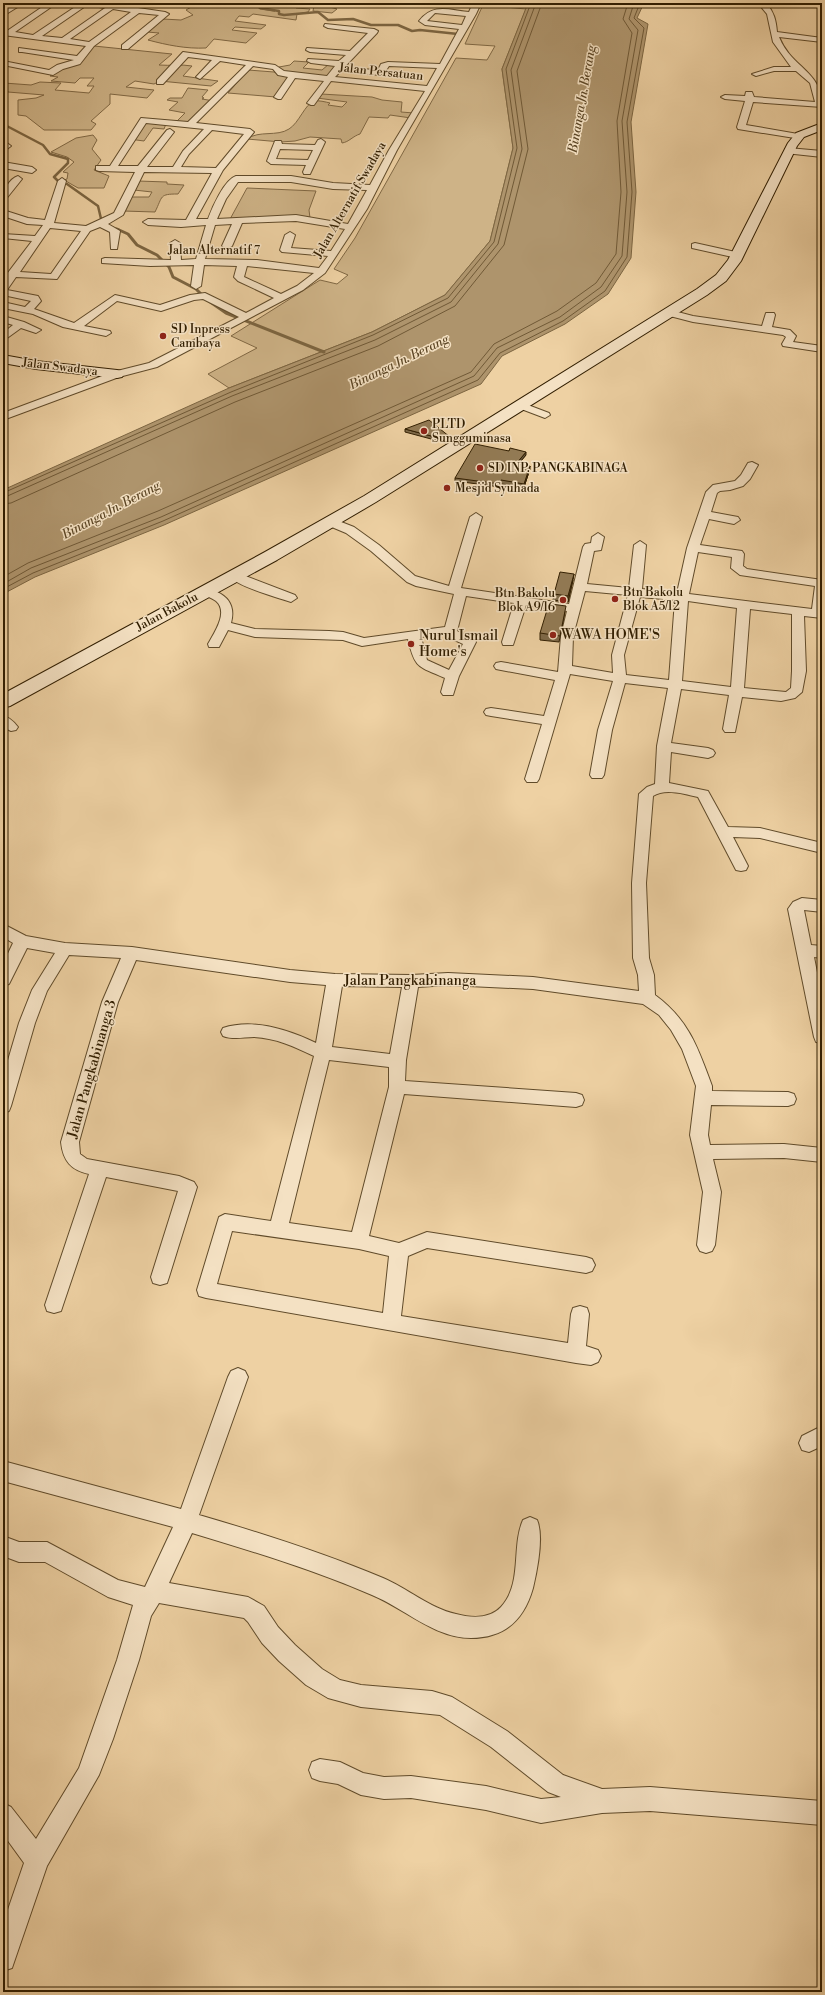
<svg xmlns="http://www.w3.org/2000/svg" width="825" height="1995" viewBox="0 0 825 1995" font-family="'Libre Bodoni',serif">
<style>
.green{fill:#ceb387;stroke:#806844}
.water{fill:#ae946c;stroke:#7c6541}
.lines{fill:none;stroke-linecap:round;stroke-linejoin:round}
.shore{stroke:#705936;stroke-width:1}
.stream-far1{stroke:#7c6541;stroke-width:2.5}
.stream{stroke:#7c6541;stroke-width:3}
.street-casing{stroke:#604b2a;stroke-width:2}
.secondary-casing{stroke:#311e01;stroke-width:2}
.street{fill:#f4e1c3;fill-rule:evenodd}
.secondary{fill:#f4e1c3;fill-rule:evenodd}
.wall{fill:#7e6a49;stroke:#311e01}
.shaded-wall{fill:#67563c;stroke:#311e01}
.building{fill:#937b55;stroke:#311e01}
.poi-dot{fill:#8f2418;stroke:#f4e1c3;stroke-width:1.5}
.labels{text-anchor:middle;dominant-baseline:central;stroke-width:3;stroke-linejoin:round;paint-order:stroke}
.far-street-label{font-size:12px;fill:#311e01;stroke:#f4e1c3}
.far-poi-label{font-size:12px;fill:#311e01;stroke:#f4e1c3;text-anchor:start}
.far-water-label{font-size:13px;font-style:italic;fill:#5d4726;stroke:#f4e1c3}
.poi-label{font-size:14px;fill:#311e01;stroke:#f4e1c3;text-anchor:start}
.street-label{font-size:14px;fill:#311e01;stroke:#f4e1c3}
</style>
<rect width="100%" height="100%" fill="#eed1a3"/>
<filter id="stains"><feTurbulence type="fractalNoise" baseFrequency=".005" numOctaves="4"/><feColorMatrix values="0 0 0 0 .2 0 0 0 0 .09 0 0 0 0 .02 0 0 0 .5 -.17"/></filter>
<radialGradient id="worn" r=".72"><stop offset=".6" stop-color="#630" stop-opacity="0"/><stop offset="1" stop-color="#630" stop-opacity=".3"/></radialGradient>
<path class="green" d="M198,3H254L260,9L273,11H275L260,7L257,3H316L337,9L332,13L313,11L314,5H297L296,8L310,9L308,12L297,14L296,20L253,14L249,17L239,16L235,21L266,25L261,29L235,27L232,30L257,33L246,43L214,39L206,48C186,49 167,45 148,40L159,33L147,32L163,19L181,20L193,15L186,10Z
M483,5L526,9L502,69L513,148L490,241L445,295L372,332L229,388L208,374L257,348L231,336L320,280L337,284L348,275L334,269L355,238L456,58L487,60L495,46L465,44Z
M94,46L172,54L159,65C171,66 181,64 192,66L183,76L218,81L211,86L160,81L154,84L135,81L126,87L154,90L147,98L110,94V104L91,121L96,124L91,130H44L26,116L18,115V100L36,98L44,95L8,92L4,83L31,85L40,82L61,83L55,90L89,93L94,86H87L94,78H80L75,83L51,81L58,77L50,76L60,69L74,64Z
M294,61L309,62L303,68L322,70L329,64L339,65L329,78L281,71L279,67L290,65Z
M248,70L274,72L290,76L276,97L228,93Z
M188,88L208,90L202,97L204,98L202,99L214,101L188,126L175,123L185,113L169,110L178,102L167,100L170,98H182Z
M321,94L372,97L382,100L402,102L401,112L414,113L411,118L390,115L388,118L369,117L360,134C353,136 349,142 342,143L341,139L310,137L295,141L281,142L247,139C259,130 277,137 289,129C299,123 305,104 314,101C318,100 326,102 330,103L328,105L342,107L347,102L317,98Z
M142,120L166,124L164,129L153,128L144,141L129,139Z
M93,135L97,140L92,149L101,160L94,170L109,176L104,188H78L64,180L67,179L68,173L63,172L74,162L67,157L51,152L76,138Z
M138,181L167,182V184L184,185L178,194C159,194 163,196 155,212L123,211L131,197H149L152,192L134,190Z
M247,188L316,191L309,210L310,218L229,221Z"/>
<path class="water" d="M528,3H644L637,18L648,24L631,122L636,192L631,258L608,294L565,324L502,356L481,384L164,525L35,577L3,594V490L229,388L372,332L445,295L490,241L513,148L502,69Z"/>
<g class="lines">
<path class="shore" d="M3,493L231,392L373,335L448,298L494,242L517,148L506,69L531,3
M3,498L232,396L375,340L451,302L498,244L522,149L511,70L536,3
M3,504L11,503L235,402L378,346L455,306L504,245L528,149L517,71L542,3
M3,577L28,563L158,511L471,372L494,344L557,311L596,283L616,254L621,192L617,121L632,33L623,19L628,3
M3,584L31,568L161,517L474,376L497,348L560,317L601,287L622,256L627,192L622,121L638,30L629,19L634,3
M3,589L33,573L163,521L478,380L500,353L563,321L605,291L627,257L632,192L627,122L644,28L634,18L640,3"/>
<path class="stream-far1" d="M255,3L260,8L279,11V14L284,15L318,12L328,20L353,19L371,25H398L412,31L420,30L458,34
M3,124L43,145L50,154L68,159V163L54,177L59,182
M67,184L98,206L102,223
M111,227L119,230"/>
<path class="stream" d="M117,229L128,234L137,245L157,255L169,267L173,277L196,289L206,299L226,313L324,352"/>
<g class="street-casing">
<path id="street" d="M15,3H24L3,16V11Z
M48,3H57L15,32L33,35L81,3H118V5L165,12L169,14L128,49H122V45L159,15L139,13L94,46L80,64L63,69L53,75L3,65V61L49,70L57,65L74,60L22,52H19V48L77,56L86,46L3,35V31H7ZM87,5L105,8L62,38L42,36ZM113,9L131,12L89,42L70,39Z
M473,3H481L476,14L397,150L367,209L325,273L303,290L157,367L119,377L3,420V413L113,372L149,363L239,317L203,299L194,300L161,311L117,301L84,326L110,331L111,333L106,336L63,327L33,314L3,308V302L25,307L31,301L3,295V282L7,274L32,241L3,238V234L35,236L43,225L27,224L3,216V210L28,218L45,220L58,181L62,178L66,181L54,223L86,226L114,213L135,172L99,171L96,170V166H110L141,118L188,122L246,65L220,61L200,79L196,77L212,60L188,57L163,84H157V80L183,52L275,65L284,71L327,76L335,66L311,63L307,61L308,59L339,61L346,55L310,52L306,50L307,48L350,51L368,33L328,28L324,26L325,24L374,29L378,31L377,33L335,77L427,86L437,68L389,66L383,75H380L359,73L355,71L359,69L378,70L381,64L388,62L440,64L459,29L425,25L419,21C433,3 448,10 469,12ZM435,13L466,16L462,25L427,21ZM253,66L273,69L278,75L288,77L274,97L278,99H281L295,78L324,81L307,103L311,105H314L331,81L425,91L389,150L370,185L333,183L291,176H236C224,180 212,208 208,219H196L223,170L254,132L250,129L196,123ZM146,123L204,129L183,151L173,167H147L174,132L170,129L167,130L138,166H118ZM212,130L244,134L216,168L181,167L189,154ZM144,172L212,173L186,220L148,219L143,222L148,225L181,227L206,225L196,259L181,260L180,243L175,240L170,243L171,260L105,258L102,259V263L150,266L194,265L191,286L196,289L201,286L204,265L237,266L234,277L238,281L274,298L246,313L205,293L190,295L160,305L115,295L74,323L34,309L41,301L38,296L7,290L16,277L57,279L90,231L100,227L110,232L111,249H117L120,231L108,224L123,215ZM238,182H291L333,189L367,190L348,224L296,215L217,219L226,199ZM296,221L345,229L331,251L291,248L295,235L290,232L285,235L280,250L282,252L328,256L319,268L257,260L205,259L215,225L232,224L222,246L227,249L232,246L242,223ZM50,228L81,231L51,274L20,272ZM247,266L314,273L297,286L281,294L244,277Z
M758,3H766C774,12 776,20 777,32L822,38V42L779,37C792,69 822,70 822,107L753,102L746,125L798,134L802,137L801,139L738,129L737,127L745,101L725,99L721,97L725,95L745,96L746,92H752L754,97L815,102L810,83L796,71H774L756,76L752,74L774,67H791L773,42L767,14Z
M321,139L325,142L310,174H304L303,172L306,165L271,164L267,161L275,141H281L282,144L315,145L318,140ZM280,149L313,150L308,160L276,159Z
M3,140L11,146L3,152Z
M788,148L822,151V157L785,153V149Z
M3,162L32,167L36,170L32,173L3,168Z
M18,176L22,179L6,199L3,200C3,191 9,179 18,176Z
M695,243L740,253L742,255L737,258L692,248V244Z
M670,310L693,316L762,326L766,313H774L775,315L772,327L790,330L796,336L793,342L822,346V352L783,346L782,344L786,337L783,335L693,322L666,315L665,313Z
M3,316L24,322L41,330L36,333L21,328L3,341V333L13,325L3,322Z
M520,402L549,413L550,415L545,418L516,407L515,405Z
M752,462L758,465L750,479L743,486L730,490L720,491L717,493L711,512L738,517L740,520L734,524L709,519L700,545L742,551L744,554L743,566L747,569L822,580V618L804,616L806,671L802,692L795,698L781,701L742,697L735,732H725L723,729L729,695L681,689L671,743L708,748L713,750L715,753L713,756L708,758L671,752L669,783L708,791L728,827L760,828L822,843V853L760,838L733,837L748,866L746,870L741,871L736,870L698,797C684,794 665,788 653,796L646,883L649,958L654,975L655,995C689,1020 698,1048 712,1086V1091L788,1092L794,1094L796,1099L794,1104L788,1106L711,1105L708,1135L710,1145L784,1144L822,1148V1162L784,1158L713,1159L721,1192L715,1245L712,1251L706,1253L700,1251L697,1245L703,1192L690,1135L696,1086L682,1049L671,1030L659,1015L643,1004L533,989L448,985L418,987L406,1060L405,1081L576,1093L582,1095L584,1100L582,1105L576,1107L404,1094L369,1236L399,1243L427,1232L586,1257L592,1259L595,1265L592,1271L586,1273L427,1248L408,1256L401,1316L568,1343L571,1314L573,1308L580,1306L587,1308L589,1314L586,1346L598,1350L601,1356L598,1362L591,1365L576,1363L206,1298L199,1296L197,1290L219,1217L225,1214L271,1221L314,1056C295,1047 276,1038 254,1037C244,1037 233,1040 223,1036L221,1032L223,1028C254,1018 289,1030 316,1043L326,985L290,982L136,960L118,1002L79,1142L80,1154L87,1159L179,1176L194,1182L197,1187L169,1277L167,1283L160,1285L153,1283L151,1277L178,1191L106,1177L63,1305L61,1311L54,1313L47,1311L45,1305L89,1174C71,1170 63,1161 61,1142L102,1002L121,958L69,955L47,991L35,1023L11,1106L9,1111L3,1113V1077L19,1023L32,990L55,953L27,948L9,984L3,986V964L13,943L3,937V924L26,936L65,943L132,947L290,970L335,974L411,975L448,973L533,977L639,991L638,975L633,958L632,883L639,794L647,787L655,784L657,746L668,688L625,683L612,730L604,775L602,778H592L590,775L598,730L613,681L570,674L539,779L537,782H527L525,779L542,724L491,716L486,715L484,712L486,709L491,708L544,716L555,680L501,670L496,669L494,666L496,663L501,662L558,672L561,636L567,611L526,605L514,642L513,645H503L502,642L514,603L466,596L457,631L475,639L476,642L459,676L453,695H443L441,692L445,678C418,666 415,669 408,639L362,646L343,640L255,637L228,630L219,647H209L208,644C214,633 229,612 216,601C211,597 204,596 200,591L202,588C208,587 211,589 217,592C230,598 235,608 231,623L255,629L329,631L343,632L364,638L445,627L454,594L416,586L407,582L371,551L346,533L327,525L325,522L331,518L354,527L379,545L415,576L449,586L470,517L476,513L482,517L461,588L569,604L583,547L585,544L591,543L592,537L598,533L604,537L601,550L594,551L587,584L629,588L634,545L640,541L646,545L642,589L677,593L687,548L706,492L713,485L735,481L741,475L748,463ZM698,552L732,557L731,568L740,575L815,586L812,609L689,594ZM585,591L628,595L612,655L613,673L572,666L573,636ZM640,597L675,600L669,680L626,675L624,655ZM688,601L737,608L731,687L682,681ZM750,609L792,614V671L791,688L786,692L744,688ZM442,634L463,644L449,670L427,660L421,637ZM342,986L402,987L390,1054L332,1047ZM329,1060L389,1067V1087L352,1232L289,1223ZM232,1231L359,1249L389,1256L383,1313L217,1284Z
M235,572L295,595L297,598L291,602C278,598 236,586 229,576L231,573Z
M3,716C9,717 14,722 18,727L16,730L11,731L3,727Z
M802,898L822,900V912L804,910L811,945L822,946V958L814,957L822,998V1043L816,1042L814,1037L788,909L793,902Z
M238,1368L245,1371L248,1377L199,1515C261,1533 323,1553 383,1578C407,1588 429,1608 456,1614C471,1618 490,1619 501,1607C523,1583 511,1547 523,1520L530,1517L537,1520C544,1536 537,1571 533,1588C524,1620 505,1638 471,1638C434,1638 404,1608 372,1595C314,1570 252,1551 192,1533L169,1583L248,1597L264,1606L278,1627L295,1645L322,1669L340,1680L361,1685L432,1691L452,1697L507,1731L563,1775L602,1789L650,1787L822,1801V1825L650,1811L602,1813L541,1823L486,1810L411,1798L384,1799L361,1795L338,1784L320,1781L312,1778L309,1770L312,1762L320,1759L340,1762L363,1773L384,1777L411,1776L486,1786L541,1799L561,1797L548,1792L491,1747L440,1715L361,1707L328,1698L306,1685L279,1661L262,1643L248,1622L244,1618L159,1603L151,1616L139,1660L113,1739L99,1775L47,1866L12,1968L3,1971V1924L24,1863L3,1834V1803L11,1807L36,1839L79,1768L117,1660L133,1605L108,1597L45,1562H19L3,1556V1536L19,1542H47L118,1580L145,1587L173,1527L3,1481V1461L181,1509L228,1377L231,1371Z
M822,1426V1446L809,1452L802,1450L799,1443L802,1436Z"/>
</g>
<g class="secondary-casing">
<path id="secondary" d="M822,123V130L804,137L797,146L741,261L726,281L707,295L376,502L277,560L10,706L3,708V694L265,552L364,496L697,289L716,275L728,260L788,143L796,133Z
M3,355L36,361L117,370L122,371L124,374L122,377L117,378L36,369L3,363Z"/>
</g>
<use href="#street" class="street"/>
<use href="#secondary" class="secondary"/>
</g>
<path class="wall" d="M405,429L450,441L446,443L405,432Z
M509,451L526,455L518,464L530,469L524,487L501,484L500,487L455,481V478Z
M573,580L568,602L553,600L554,594Z
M565,612L559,642L540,640V633Z"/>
<path class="shaded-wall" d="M450,437V441L446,443V440Z
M526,452V455L516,467V464Z
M530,466V469L524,487V484Z
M574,574L573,580L568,602V596Z"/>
<path class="building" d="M429,420L450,437L446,440L405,429Z
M475,444L509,451L510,448L526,452L516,464L530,466L524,484L501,480L500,484L455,478Z
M560,572L574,574L568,596L554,594Z
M551,604L566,606L560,636L540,633L547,610H549Z"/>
<g class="poi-dot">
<circle cx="163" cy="336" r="4"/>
<circle cx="424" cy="431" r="4"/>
<circle cx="480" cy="468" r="4"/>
<circle cx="447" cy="488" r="4"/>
<circle cx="615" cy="599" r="4"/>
<circle cx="563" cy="600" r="4"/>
<circle cx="553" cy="635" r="4"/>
<circle cx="411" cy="644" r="4"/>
</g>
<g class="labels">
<g class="far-street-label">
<text transform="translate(381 72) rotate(6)">Jalan Persatuan</text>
<text transform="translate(350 200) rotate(-60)">Jalan Alternatif Swadaya</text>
<text x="214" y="250">Jalan Alternatif 7</text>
<text transform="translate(60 367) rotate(7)">Jalan Swadaya</text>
<text transform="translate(167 612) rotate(-28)">Jalan Bakolu</text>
</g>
<g class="far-poi-label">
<text x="171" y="329">SD Inpress<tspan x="171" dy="14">Cambaya</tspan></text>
<text x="432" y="424">PLTD<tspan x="432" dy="14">Sungguminasa</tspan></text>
<text x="488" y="468">SD INP. PANGKABINAGA</text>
<text x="455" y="488">Mesjid Syuhada</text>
<text x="623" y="592">Btn Bakolu<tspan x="623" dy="14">Blok A5/12</tspan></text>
<text x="555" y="593" text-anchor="end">Btn Bakolu<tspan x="555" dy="14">Blok A9/16</tspan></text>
</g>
<g class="far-water-label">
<text transform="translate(582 99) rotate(-80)">Binanga Jn. Berang</text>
<text transform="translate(399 362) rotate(-26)">Binanga Jn. Berang</text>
<text transform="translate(111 510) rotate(-28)">Binanga Jn. Berang</text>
</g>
<g class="poi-label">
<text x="561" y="635">WAWA HOME'S</text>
<text x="419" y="636">Nurul Ismail<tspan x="419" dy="16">Home's</tspan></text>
</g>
<g class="street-label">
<text x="410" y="981">Jalan Pangkabinanga</text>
<text transform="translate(92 1069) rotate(-74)">Jalan Pangkabinanga 3</text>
</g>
</g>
<rect width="825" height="1995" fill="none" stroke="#eed1a3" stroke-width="16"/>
<rect x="4" y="4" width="817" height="1987" fill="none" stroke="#311e01" stroke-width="2"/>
<rect x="8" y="8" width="809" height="1979" fill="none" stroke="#311e01"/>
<rect width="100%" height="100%" filter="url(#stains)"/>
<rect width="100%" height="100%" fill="url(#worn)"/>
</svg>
